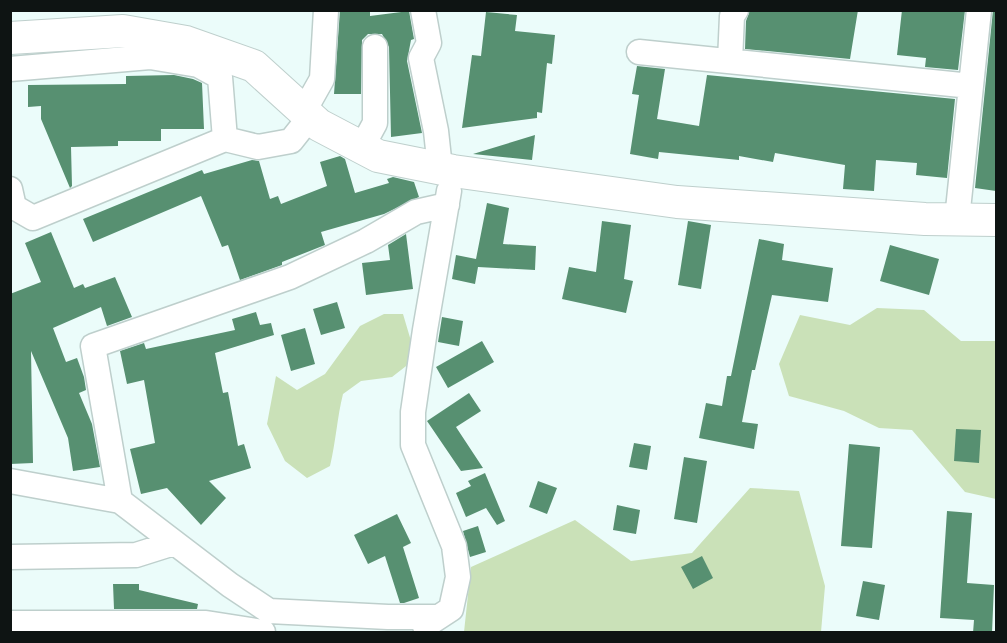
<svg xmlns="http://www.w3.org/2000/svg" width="1007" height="643" viewBox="0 0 1007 643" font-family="Lato,sans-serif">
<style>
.green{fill:#cae1b8}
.building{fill:#579071}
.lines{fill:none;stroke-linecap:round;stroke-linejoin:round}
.minor-casing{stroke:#becfcc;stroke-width:27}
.tertiary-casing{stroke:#becfcc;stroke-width:34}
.minor{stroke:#fff;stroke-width:24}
.tertiary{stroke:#fff;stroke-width:32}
</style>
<rect width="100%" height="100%" fill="#ebfcfa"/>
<path class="green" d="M877,308L924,310L961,341H996V499L965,492L912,430L879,428L844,411L789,396L779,364L800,315L850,325Z
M384,314H403L411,341L410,363L392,377L361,381L343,394C337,418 336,441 330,466L307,478L285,461L267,424L276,376L297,390L325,374L360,326Z
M750,488L799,491L825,586L821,632H464L471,567L575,520L631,561L692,553Z"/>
<path class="building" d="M340,10H370V16L409,11L414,39L411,40L407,61L422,133L391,137L389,47L382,34H368L362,40L361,94H334Z
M750,10H858L850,59L745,49L746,21Z
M902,10H965L958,70L925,67L926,58L897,55Z
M993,10H996V191L975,188Z
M486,12L517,15L515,31L555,35L552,64L547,63L542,113L537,112V118L462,128L472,55L481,56Z
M637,66L665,69L657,119L699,126L707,75L955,99L947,178L916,175L917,163L876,160L874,191L843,189L845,165L775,153L773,162L739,156V160L659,152L658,159L630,154L639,95L632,94Z
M174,75L193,79L202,83L204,129H161V141H118V146L71,147L72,186L70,188L41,119V106L28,107V85L126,84V76Z
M535,135L532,160L473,154Z
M340,156L345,159L355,193L389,183L387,179L393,177L414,182L419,197L384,214L321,232L325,245L282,262V265L240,280L228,245L222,247L201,196L93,242L83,219L202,170L204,174L252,160L259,161L270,199L278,196L281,204L327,186L320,162Z
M487,203L509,208L503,244L536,246L535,270L478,267L475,284L452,279L456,255L476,259Z
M602,221L631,225L624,279L633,281L626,313L562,299L569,267L596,272Z
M688,221L711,225L701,289L678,285Z
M51,232L74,288L83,284L85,288L115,277L132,317L107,326L101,307L53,328L66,362L77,358L84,377L86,390L79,393L92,424L100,467L73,471L68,438L31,351L33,463L10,464V294L41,282L25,243Z
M406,234L413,289L366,295L362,263L390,260L388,245Z
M759,239L784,244L782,260L833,268L828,302L772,295L755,370H752L742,422L758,424L754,449L699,438L706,403L722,406L727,376H731Z
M890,245L939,259L929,295L880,281Z
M337,302L345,328L321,335L313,309Z
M256,312L260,325L271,323L274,335L215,353L223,393L228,392L238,446L244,444L251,468L209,481L226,498L201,525L167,488L141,494L130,449L155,443L144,380L127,384L120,351L144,343L146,349L235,330L232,319Z
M442,317L463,321L459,346L438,342Z
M305,328L315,364L291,371L281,335Z
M482,341L494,362L448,388L436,367Z
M469,393L481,411L456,427L483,468L461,471L427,421Z
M956,429L981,430L979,463L954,461Z
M634,443L651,446L647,470L629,467Z
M849,444L880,447L872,548L841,546Z
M684,457L707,461L697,523L674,519Z
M485,473L505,521L497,525L486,508L466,517L456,493L471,486L468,481Z
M538,481L557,488L547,514L529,507Z
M617,505L640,510L636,534L613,530Z
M947,511L972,513L967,583L994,585L992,633H973L974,620L940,618Z
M397,514L411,543L403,547L419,598L404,603H400L385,556L368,564L354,535Z
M478,526L486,552L470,557L463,531Z
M702,556L713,578L693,589L681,567Z
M863,581L885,585L879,620L856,616Z
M113,584H139V590L198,604L197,609H114Z"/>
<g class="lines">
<g class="minor-casing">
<path id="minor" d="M423,10L429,43L421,58L436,131L440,168
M639,52L971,86
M730,61L732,16L736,10
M10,69L150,57L198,65L220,77L225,139
M304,111L322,79L326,10
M362,147L375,123V47
M10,189L14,207L33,218L225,139L258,147L291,141L310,117
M957,219L979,10
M10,481L120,501
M10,557L136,555L174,543
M438,617H388L269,611L230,585L120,501L93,346L290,277L366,241L416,212L447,205
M10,623H206L263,632
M425,626L451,609L458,577L454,546L413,445V412L425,330L449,191"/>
</g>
<g class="tertiary-casing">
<path id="tertiary" d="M10,38L123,31L186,42L254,66L319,125L378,156L453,171L677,202L925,219L996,220"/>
</g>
<use href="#minor" class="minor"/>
<use href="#tertiary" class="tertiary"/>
</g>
<rect width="1007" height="643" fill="none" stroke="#0e1413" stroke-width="24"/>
</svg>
